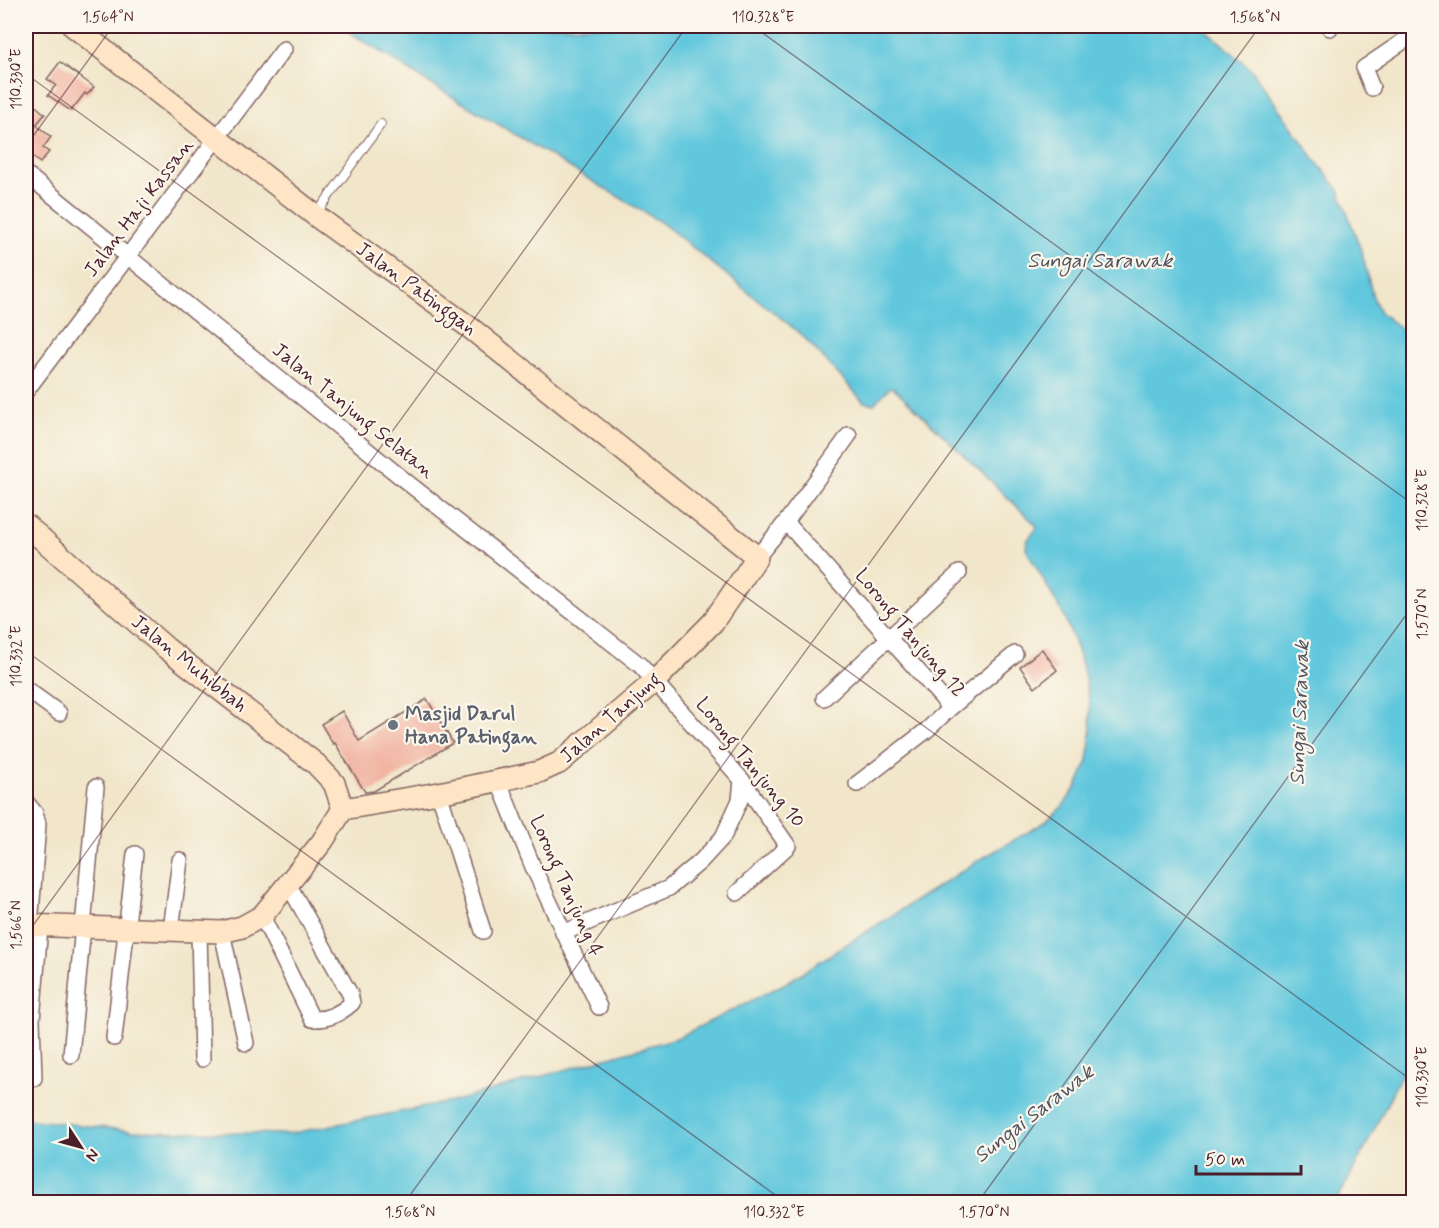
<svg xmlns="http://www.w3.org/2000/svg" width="1439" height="1228" viewBox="0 0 1439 1228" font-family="Mynerve,sans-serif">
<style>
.water{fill:#60c7dd;stroke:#557384;stroke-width:1.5}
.building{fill:#f1b19e}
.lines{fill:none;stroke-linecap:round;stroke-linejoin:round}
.service-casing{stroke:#846563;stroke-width:10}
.minor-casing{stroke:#846563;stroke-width:18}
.secondary-casing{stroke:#846563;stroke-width:24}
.service{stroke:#fff;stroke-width:8}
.minor{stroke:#fff;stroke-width:15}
.secondary{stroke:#fde5c5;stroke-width:21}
.ticks{fill:none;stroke:#4a1f2b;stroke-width:1.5;stroke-opacity:0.45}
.worship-dot{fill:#6b7280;stroke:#fbf7ec;stroke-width:2}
.labels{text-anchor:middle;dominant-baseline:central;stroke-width:4.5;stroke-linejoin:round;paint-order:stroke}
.street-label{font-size:20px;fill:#4a1f2b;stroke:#fbf7ec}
.worship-label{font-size:20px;font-weight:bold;fill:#5b616d;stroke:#fbf7ec;text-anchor:start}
.water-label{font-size:21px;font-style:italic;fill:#515160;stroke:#fbf7ec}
.neatline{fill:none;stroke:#4a1f2b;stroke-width:2}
.ticks-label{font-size:15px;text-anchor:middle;fill:#4a1f2b}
</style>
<rect width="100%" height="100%" fill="#fbf7ec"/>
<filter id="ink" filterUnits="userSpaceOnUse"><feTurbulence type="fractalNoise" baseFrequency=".0167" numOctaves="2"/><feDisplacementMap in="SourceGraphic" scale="12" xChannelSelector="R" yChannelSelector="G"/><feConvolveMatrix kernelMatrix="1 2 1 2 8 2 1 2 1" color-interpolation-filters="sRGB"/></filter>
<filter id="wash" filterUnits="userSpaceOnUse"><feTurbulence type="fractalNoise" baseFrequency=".008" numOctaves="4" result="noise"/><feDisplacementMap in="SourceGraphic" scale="24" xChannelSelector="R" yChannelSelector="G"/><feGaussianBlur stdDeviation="1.35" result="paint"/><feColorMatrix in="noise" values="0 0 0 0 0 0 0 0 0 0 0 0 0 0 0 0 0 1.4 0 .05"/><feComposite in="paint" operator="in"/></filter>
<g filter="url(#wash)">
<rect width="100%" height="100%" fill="#f1e6ca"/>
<path class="water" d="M340,26H1201L1251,69L1315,160L1339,190L1362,253L1373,297L1380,312L1400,328L1407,337L1413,352V1051L1363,1152L1336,1202H26V1119L133,1131L288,1134L455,1101L677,1038L786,983L981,859L1044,823L1063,806L1077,786L1088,761L1091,732L1089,698L1082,664L1064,616L1026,549L1027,541L1037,528L1035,524L894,388L890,387L874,404L864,402L802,335L662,223L428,82Z"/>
<g id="blocks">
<path class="building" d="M60,62L94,87L87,95L85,93L71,111L48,95L56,85L47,79Z
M32,103L45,114L36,125L51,137L43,148L49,152L40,163L26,151V110Z
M1042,649L1057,670L1035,688L1020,667Z
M427,699L453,743L374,791L365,792L335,743L333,744L321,724L342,711L359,741Z"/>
</g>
</g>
<g filter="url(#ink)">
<use href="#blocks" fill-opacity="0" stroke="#846563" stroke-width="1.5"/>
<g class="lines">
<g class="service-casing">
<path id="service" d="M317,213L381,124"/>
</g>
<g class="minor-casing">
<path id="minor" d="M1329,26L1330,28
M1372,88L1364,68L1414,34
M26,174L408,483L640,665L742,780L788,846L737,893
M26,391L284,49
M786,522L942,698L949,709L927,730L857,784
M757,557L786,522L849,435
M26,689L59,713
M824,698L959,573
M949,709L1015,654
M498,780L533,867L599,1007
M439,793L483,931
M26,802L35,813L38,824L30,926
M262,916L312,1019C327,1020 341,1013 352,1003L350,994L288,884
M171,930L180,860
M199,931L202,1059
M222,932L246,1043
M563,933L669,888L701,861L723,837L740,800L742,780
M114,1038L135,854
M71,1055L96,787
M34,1078L32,1020L40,927"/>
</g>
<g class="secondary-casing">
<path id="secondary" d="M73,26L316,216L469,327L757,557L713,622L655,681L559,763L539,772L439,793L343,809
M26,525L166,648L316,764L334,783L343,809
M26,925L222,932L242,927L262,916L322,842L343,809"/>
</g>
<use href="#service" class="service"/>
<use href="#minor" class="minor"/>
<use href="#secondary" class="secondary"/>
</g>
</g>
<path class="ticks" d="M753,26L1414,505M26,74L1414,1082M26,146L113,26M26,651L785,1202M26,935L687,26M405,1202L1260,26M978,1202L1414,604"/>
<circle class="worship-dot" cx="393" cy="725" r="6"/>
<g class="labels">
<g class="street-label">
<text transform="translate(139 208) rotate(-53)">Jalan Haji Kassan</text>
<text transform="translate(416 289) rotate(36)">Jalan Patinggan</text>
<text transform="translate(353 411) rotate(39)">Jalan Tanjung Selatan</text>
<text transform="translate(910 633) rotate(50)">Lorong Tanjung 12</text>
<text transform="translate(189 664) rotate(39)">Jalan Muhibbah</text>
<text transform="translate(611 718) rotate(-41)">Jalan Tanjung</text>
<text transform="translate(750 763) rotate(51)">Lorong Tanjung 10</text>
<text transform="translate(566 886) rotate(66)">Lorong Tanjung 4</text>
</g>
<g class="worship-label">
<text x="405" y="714">Masjid Darul<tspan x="405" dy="23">Hana Patingan</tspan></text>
</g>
<g class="water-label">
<text x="1100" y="261">Sungai Sarawak</text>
<text transform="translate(1300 713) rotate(-88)">Sungai Sarawak</text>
<text transform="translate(1034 1114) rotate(-38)">Sungai Sarawak</text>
</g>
</g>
<rect width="1439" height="1228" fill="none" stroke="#fbf7ec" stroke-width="66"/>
<g transform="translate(81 1147) rotate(126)" stroke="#fbf7ec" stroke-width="4.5" paint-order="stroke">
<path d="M0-4.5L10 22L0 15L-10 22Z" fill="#4a1f2b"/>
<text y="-9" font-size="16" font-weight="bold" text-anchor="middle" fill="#4a1f2b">N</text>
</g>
<path d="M1196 1165v9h105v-9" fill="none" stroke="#4a1f2b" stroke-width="3"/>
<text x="1205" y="1165" font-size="18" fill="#4a1f2b" stroke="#fbf7ec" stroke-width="4.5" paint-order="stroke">50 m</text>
<rect x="33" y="33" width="1373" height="1162" class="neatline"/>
<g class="ticks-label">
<text x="108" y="22">1.564°N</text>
<text x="763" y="22">110.328°E</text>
<text x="1255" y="22">1.568°N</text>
<text transform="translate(16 79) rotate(-90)" y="5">110.330°E</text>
<text transform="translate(1422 500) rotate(-90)" y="5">110.328°E</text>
<text transform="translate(1422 614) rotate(-90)" y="5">1.570°N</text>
<text transform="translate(16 656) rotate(-90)" y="5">110.332°E</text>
<text transform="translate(16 925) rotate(-90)" y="5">1.566°N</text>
<text transform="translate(1422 1077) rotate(-90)" y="5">110.330°E</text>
<text x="410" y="1217">1.568°N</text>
<text x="774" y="1217">110.332°E</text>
<text x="984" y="1217">1.570°N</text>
</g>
</svg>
